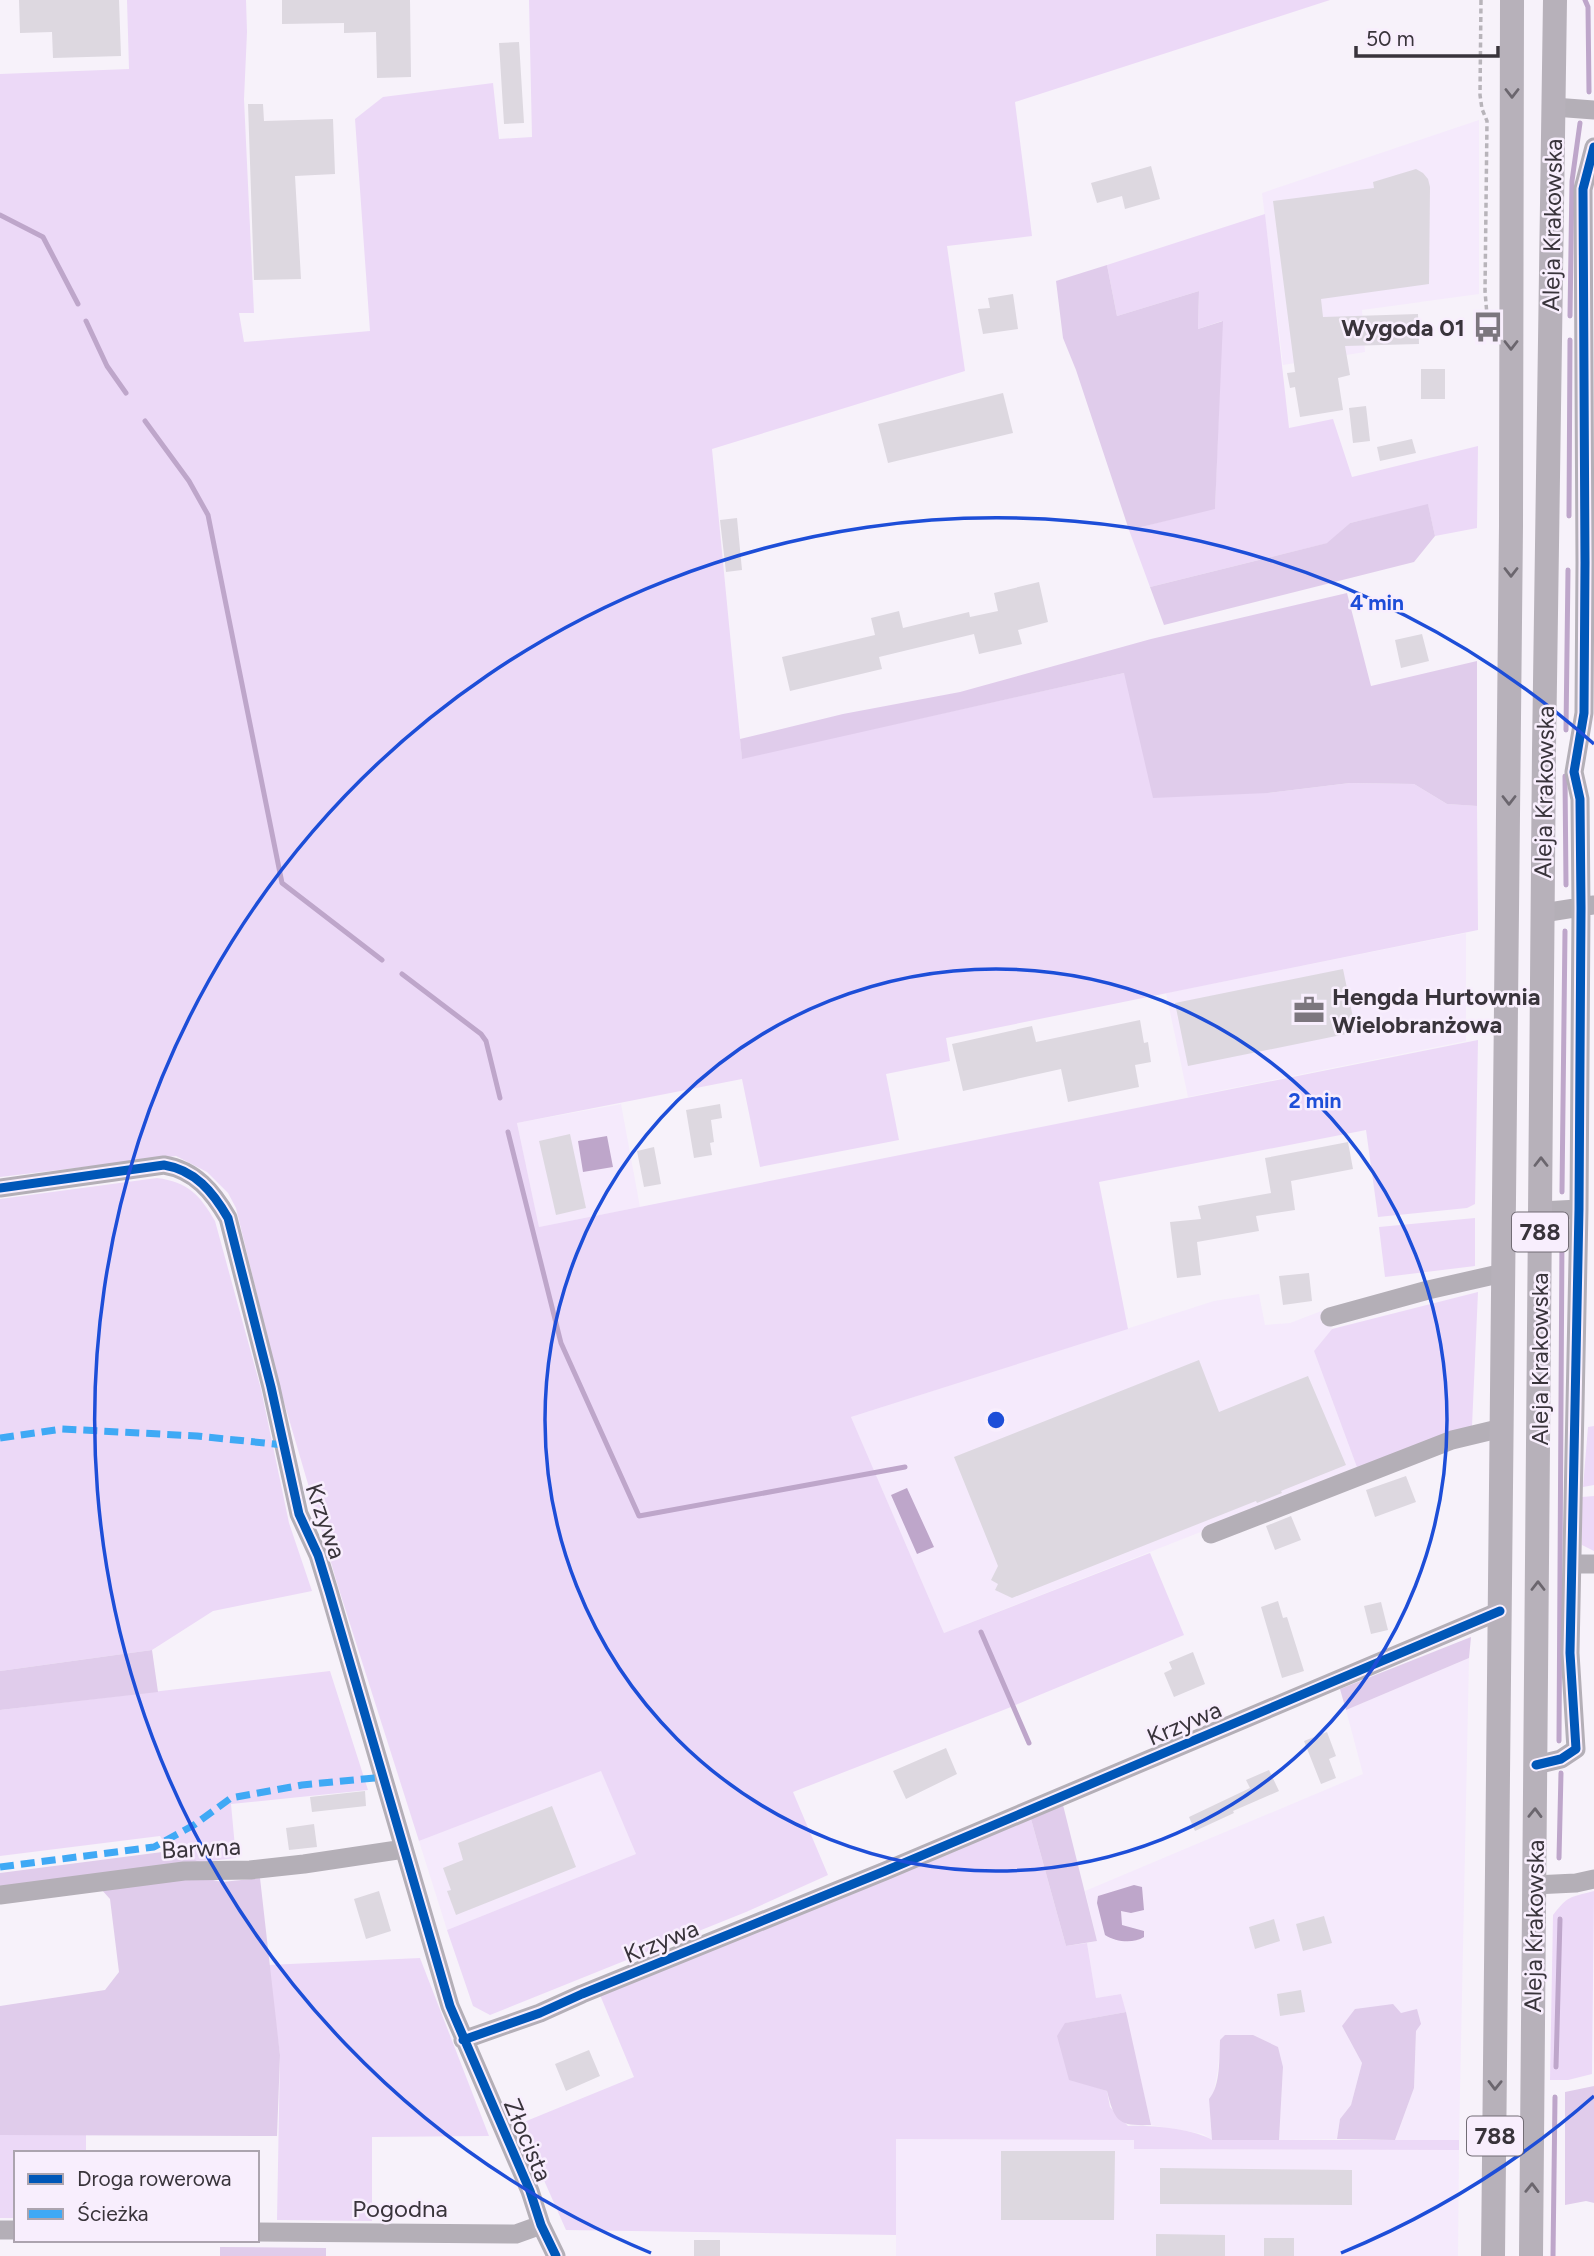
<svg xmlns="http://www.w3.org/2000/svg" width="1594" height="2256" viewBox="0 0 1594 2256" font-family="Figtree,sans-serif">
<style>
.built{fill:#f5eafc}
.green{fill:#ecd9f7}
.forest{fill:#e0cceb}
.water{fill:#bea6ca}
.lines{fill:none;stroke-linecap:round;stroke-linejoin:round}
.stream{stroke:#bea6ca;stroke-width:5}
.building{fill:#ddd8e0}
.path{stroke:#b8b4ba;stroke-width:3.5;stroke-dasharray:5 3.5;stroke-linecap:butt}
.minor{stroke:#b4afb7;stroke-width:19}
.major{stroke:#b7b1ba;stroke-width:24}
.quiet{stroke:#3fa9f5;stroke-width:7;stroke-dasharray:14 7;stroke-linecap:butt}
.cycleway-casing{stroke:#f8eefd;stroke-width:13}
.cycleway{stroke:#0057b8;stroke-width:9}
.oneway{stroke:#6b666e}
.ring{fill:none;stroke:#1d4ed8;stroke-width:3.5}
.labels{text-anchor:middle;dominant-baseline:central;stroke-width:5;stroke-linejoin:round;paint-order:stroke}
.shield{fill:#f8eefd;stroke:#726c75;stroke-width:2}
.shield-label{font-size:23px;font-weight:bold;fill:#39343b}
.street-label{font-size:24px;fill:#39343b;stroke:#f8eefd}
.poi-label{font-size:24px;font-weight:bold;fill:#39343b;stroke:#f8eefd;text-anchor:end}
.centre{fill:#1d4ed8;stroke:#f8eefd;stroke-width:3.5}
.ring-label{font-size:21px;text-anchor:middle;font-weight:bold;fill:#1d4ed8;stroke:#f8eefd;stroke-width:5;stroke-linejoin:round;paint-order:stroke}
</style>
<rect width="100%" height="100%" fill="#f7f2fa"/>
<path class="built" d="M1479,120V294L1362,310L1365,352L1283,365L1262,193Z
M1466,933V1041L1188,1097L1166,993Z
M621,1104L640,1207L539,1227L517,1123Z
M1259,1294L1265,1325L1290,1323L1324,1310L1332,1329L1314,1351L1358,1470L944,1633L851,1417L1214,1301Z
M1469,1658L1459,2140H1395L1414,2088L1416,2031L1342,2026L1362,2063L1351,2105L1340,2119L1337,2139L1279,2140L1283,2067L1220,2040L1218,2070L1213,2095L1209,2099L1212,2140L1203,2134L1151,2125L1121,1994L1096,1998L1087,1943L1097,1941L1085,1891L1363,1774L1346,1710Z
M601,1770L636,1854L447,1930L419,1841Z
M896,2139L1135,2140L1134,2149L1459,2150L1458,2256H896Z"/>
<path class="green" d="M127,0H246L247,32L244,99L254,313H239L244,342L370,331L355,119L383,97L493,83L499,139L532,137L529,0H1330L1015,102L1032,236L947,246L965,371L712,449L742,758L1124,673L1268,793L1350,783L1414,784L1447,804L1477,806L1478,930L946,1038L950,1061L886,1074L899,1140L760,1167L742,1079L517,1123L539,1227L1478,1040L1475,1204L1467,1208L1378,1217L1366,1130L1099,1182L1128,1329L851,1417L944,1633L1150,1553L1184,1635L1006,1709L793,1792L828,1875L746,1912L490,2015L473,2006L447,1930L636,1854L601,1771L419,1841L337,1583L279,1385L236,1208L228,1193L207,1172L176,1156L0,1177V74L129,69Z
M1265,214L1289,428L1333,419L1352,477L1478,446L1477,528L1435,536L1428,505L1350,523L1328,543L1150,587L1129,530L1215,508L1222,321L1198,329L1199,291L1117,316L1107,265Z
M157,1178C188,1182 200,1195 215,1221L261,1389L289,1523L312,1591L213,1611L152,1650L0,1671V1199Z
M1475,1218V1266L1385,1277L1379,1227Z
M1478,1292L1472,1426L1358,1470L1314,1351L1332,1329Z
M1594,1426V1485L1583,1487L1588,1427Z
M1594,1496V1551L1582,1545V1497Z
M330,1671L368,1790L231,1804L236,1858L201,1862L170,1851L160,1836L0,1856V1710Z
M1031,1819L1066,1946L1087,1943L1096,1998L1121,1994L1126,2012L1066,2023L1092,2086L1107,2091L1110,2107L1128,2126C1150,2125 1194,2129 1212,2140H1459V2150L1134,2149V2140L896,2139V2235L566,2230L519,2124L634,2077L600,1995Z
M1594,1891L1592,2074L1568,2080H1550L1553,1915C1569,1895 1568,1898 1594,1891Z
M420,1958L489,2136L372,2137V2221L277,2220L280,2055L268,1965Z
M0,2135H86V2153H16V2218H0Z"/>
<path class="forest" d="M1107,265L1117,316L1199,291L1198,329L1223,321L1215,509L1129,530L1076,370L1063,338L1056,281Z
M1428,504L1435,536L1414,562L1164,625L1150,587L1327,543L1350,523Z
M1347,593L1371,686L1477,661V806L1447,804L1414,784L1350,783L1268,793L1153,798L1124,673L742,759L740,739L843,714L960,692L1151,639Z
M1471,1637L1469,1658L1346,1710L1340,1689Z
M152,1650L158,1692L0,1710V1671Z
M1063,1805L1097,1941L1066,1946L1031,1819Z
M170,1851L201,1862L0,1887V1873Z
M199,1877L222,1882L260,1878L280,2055L277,2136L0,2135V2006L105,1990L119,1972L110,1899L101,1889Z
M1393,2004L1401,2013L1417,2009L1421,2024L1416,2031L1414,2088L1395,2140L1337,2139L1340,2119L1351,2105L1362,2063L1342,2026L1355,2009Z
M1126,2012L1151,2125C1119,2126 1115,2123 1107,2091L1069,2080L1057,2036L1065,2023Z
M1225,2035H1253L1278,2047L1283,2067L1279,2140H1212L1209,2099C1221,2085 1219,2058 1220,2040Z
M1594,2086V2203L1586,2201L1565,2205V2092Z
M220,2247L326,2248V2256H220Z"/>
<path class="water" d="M607,1136L613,1167L583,1172L578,1141Z
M907,1488L934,1547L917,1554L891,1495Z
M1134,1885L1142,1887L1144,1910L1131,1913L1121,1911L1122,1925L1144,1931V1937C1133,1944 1116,1942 1105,1935L1097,1903L1098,1896Z"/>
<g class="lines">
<path class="stream" d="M1585,0L1588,7L1589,92
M0,215L43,237L78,304
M1570,316L1572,181L1580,123
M86,321L107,366L126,393
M145,421L189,481L208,515L282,883L382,960
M1569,516L1570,340
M1566,730L1568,570
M1565,776L1566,885
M402,974L481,1034L486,1041L500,1098
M508,1132L561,1343L639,1516L905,1467
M1562,1192L1565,931
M981,1632L1029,1743
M1559,1741L1562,1235
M1559,1858L1561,1773
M1556,2067L1560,1919
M1553,2256L1555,2097"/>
</g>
<path class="building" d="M19,0H119L121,56L53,58L52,32L20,33Z
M282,0H410L411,77L377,78L376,32L344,33V23L282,24Z
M519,42L524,123L504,124L499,43Z
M248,104H263L264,121L333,119L335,174L295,176L301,279L254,280Z
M1151,166L1160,199L1125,209L1122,196L1097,203L1091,183Z
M1416,169L1423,173L1428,179L1430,187L1429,284L1321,299L1323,317L1418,314L1419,344L1345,346L1350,375L1338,378L1343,410L1300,417L1295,387L1290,388L1287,373L1295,372L1273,201L1374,188L1373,182Z
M1013,294L1018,329L983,334L978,309L990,308L988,298Z
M1421,369H1445V399H1421Z
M1003,393L1013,433L888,463L878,424Z
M1366,406L1370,441L1353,443L1349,408Z
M1412,439L1416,453L1380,461L1377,447Z
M737,518L742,570L726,572L720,520Z
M1039,582L1048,622L1018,630L1022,644L979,654L974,634L879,657L882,669L790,691L782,657L875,635L871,618L899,611L903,628L969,612L970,617L998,611L994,593Z
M1422,634L1429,661L1401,668L1395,640Z
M1343,969L1356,1032L1188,1066L1175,1003Z
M1140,1020L1144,1043L1148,1042L1151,1062L1135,1065L1139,1087L1068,1102L1061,1069L963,1091L952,1044L1032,1026L1036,1042Z
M720,1104L722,1118L711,1120L714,1142L710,1143L712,1155L694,1158L686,1110Z
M570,1134L586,1208L556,1215L539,1141Z
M1348,1142L1353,1169L1291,1181L1295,1210L1256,1216L1259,1231L1197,1242L1201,1275L1177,1278L1170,1222L1201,1219L1198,1206L1271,1193L1265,1158Z
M654,1147L661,1184L644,1187L637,1151Z
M1309,1273L1312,1301L1283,1305L1279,1276Z
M1199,1360L1219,1412L1308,1376L1346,1465L1281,1491L1282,1493L1257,1503L1256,1501L1012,1598L995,1590L998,1584L991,1580L998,1566L954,1457Z
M1406,1476L1416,1502L1375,1517L1366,1490Z
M1291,1516L1301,1540L1275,1550L1266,1526Z
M1278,1601L1283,1618L1287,1617L1304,1671L1282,1678L1261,1607Z
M1381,1602L1388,1630L1371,1634L1364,1606Z
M1193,1652L1205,1684L1174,1697L1164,1673L1172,1669L1169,1662Z
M1327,1732L1336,1756L1329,1759L1336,1778L1321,1784L1304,1741Z
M946,1748L957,1774L906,1799L893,1771Z
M1269,1770L1279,1791L1233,1811L1234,1813L1195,1831L1189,1817L1250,1788L1246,1780Z
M365,1791L366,1806L312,1812L310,1797Z
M552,1806L576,1867L456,1915L447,1891L451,1890L443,1868L463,1860L458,1843Z
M314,1824L317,1847L289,1850L286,1828Z
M379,1891L391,1931L366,1939L354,1899Z
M1324,1916L1332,1943L1303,1951L1296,1924Z
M1274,1919L1280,1941L1255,1949L1249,1927Z
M1301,1990L1305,2012L1280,2016L1277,1994Z
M589,2050L600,2076L566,2091L555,2064Z
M1001,2151H1115L1114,2220H1001Z
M1160,2168L1352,2170V2205L1160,2204Z
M1156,2234L1225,2235V2256H1156Z
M1264,2238H1294V2256H1264Z
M694,2240H720V2256H694Z"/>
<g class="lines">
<path class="path" d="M1481,0L1480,95L1482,109L1487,121L1485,291L1487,315"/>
<path class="minor" d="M1554,107L1594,110
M1543,913L1594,905
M0,1188L164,1165C195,1170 213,1192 228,1218L271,1387L299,1514L318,1555L329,1591L450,2006L530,2191L541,2225L556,2256
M1540,1211L1579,1209
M1330,1317L1428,1290L1503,1273
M1211,1534L1452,1440L1502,1428
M1572,1564H1594
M1536,1765L1561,1759L1576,1749L1570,1653L1579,1209L1581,908L1580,799L1574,772L1584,713L1585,562L1583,189L1594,147
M1534,1885L1576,1883L1594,1879
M0,1895L184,1871L250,1870L304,1864L404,1849
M463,2040L540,2013L582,1994L885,1871L1500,1611
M0,2230H16
M257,2232L516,2234L541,2225"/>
<path class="major" d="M1493,2256L1511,526L1512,0
M1531,2256L1544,750L1555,0"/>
<path class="quiet" d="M0,1438L62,1429L197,1436L284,1445
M0,1867L154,1847L194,1825L231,1798L302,1785L384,1777"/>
<g class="cycleway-casing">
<path id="cycleway" d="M0,1188L164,1165C195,1170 213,1192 228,1218L271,1387L299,1514L318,1555L329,1591L450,2006L530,2191L541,2225L556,2256
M1536,1765L1561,1759L1576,1749L1570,1653L1579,1209L1581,908L1580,799L1574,772L1584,713L1585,562L1583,189L1594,147
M463,2040L540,2013L582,1994L885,1871L1500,1611"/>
</g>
<use href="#cycleway" class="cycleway"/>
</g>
<defs><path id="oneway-chevron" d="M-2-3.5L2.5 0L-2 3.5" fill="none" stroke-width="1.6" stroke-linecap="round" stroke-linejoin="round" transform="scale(1.75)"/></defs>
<g class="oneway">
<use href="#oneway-chevron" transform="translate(1512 93) rotate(90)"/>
<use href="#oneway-chevron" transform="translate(1511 345) rotate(90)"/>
<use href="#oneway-chevron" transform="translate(1511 572) rotate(90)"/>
<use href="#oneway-chevron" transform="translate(1509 800) rotate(90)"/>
<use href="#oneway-chevron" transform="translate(1541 1162) rotate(-90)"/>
<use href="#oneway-chevron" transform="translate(1538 1586) rotate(-90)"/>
<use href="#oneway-chevron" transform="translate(1535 1813) rotate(-89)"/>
<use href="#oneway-chevron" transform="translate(1495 2085) rotate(91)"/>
<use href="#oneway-chevron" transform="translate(1532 2188) rotate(-89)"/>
</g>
<g class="ring">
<circle cx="996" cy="1420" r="451"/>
<path d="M1594 2096A902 902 0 0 1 1341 2253M651 2253A902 902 0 1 1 1594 744"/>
</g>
<defs>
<g id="bus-bare" transform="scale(2.415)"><path d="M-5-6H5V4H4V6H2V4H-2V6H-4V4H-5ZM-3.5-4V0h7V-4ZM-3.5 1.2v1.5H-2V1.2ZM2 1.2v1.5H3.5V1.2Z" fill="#7c767e" stroke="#f8eefd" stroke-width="2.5" paint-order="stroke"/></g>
<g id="office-bare" transform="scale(2.415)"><path d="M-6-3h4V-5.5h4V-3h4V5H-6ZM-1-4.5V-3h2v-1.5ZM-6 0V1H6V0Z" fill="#7c767e" stroke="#f8eefd" stroke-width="2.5" paint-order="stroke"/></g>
</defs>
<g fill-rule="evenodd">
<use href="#bus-bare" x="1488" y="327"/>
<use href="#office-bare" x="1309" y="1010"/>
</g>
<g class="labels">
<g class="shield">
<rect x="1512" y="1212.5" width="56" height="39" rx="5"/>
<rect x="1467" y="2116.5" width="56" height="39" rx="5"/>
</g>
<g class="shield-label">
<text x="1540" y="1232">788</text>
<text x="1495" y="2136">788</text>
</g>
<g class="street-label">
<text transform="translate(1552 225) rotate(-89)">Aleja Krakowska</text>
<text transform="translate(1544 792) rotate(-89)">Aleja Krakowska</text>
<text transform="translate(1539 1359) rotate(-90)">Aleja Krakowska</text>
<text transform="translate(326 1521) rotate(71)">Krzywa</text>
<text transform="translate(1184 1723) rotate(-23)">Krzywa</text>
<text transform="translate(201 1848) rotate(-3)">Barwna</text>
<text transform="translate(1534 1926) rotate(-89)">Aleja Krakowska</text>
<text transform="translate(661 1941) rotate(-22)">Krzywa</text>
<text transform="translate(528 2140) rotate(67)">Złocista</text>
<text x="400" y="2208">Pogodna</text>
</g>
<g class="poi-label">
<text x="1465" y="327">Wygoda 01</text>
<text x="1332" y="996" text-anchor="start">Hengda Hurtownia<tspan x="1332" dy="28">Wielobranżowa</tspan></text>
</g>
</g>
<circle cx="996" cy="1420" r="10" class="centre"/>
<g class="ring-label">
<text x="1377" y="610">4 min</text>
<text x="1315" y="1108">2 min</text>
</g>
<rect x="14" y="2151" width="245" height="91" fill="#f8eefd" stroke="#aca4af" stroke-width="2"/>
<rect x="28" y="2174" width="35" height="10" fill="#0057b8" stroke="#aca4af" stroke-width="2"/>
<text x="77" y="2186" font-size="21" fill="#39343b">Droga rowerowa</text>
<rect x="28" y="2209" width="35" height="10" fill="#3fa9f5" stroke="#aca4af" stroke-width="2"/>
<text x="77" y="2221" font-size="21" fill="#39343b">Ścieżka</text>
<path d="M1356 46v10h142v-10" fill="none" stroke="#39343b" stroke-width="3.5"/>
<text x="1366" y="46" font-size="21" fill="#39343b" stroke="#f8eefd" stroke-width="5" paint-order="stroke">50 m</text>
</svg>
